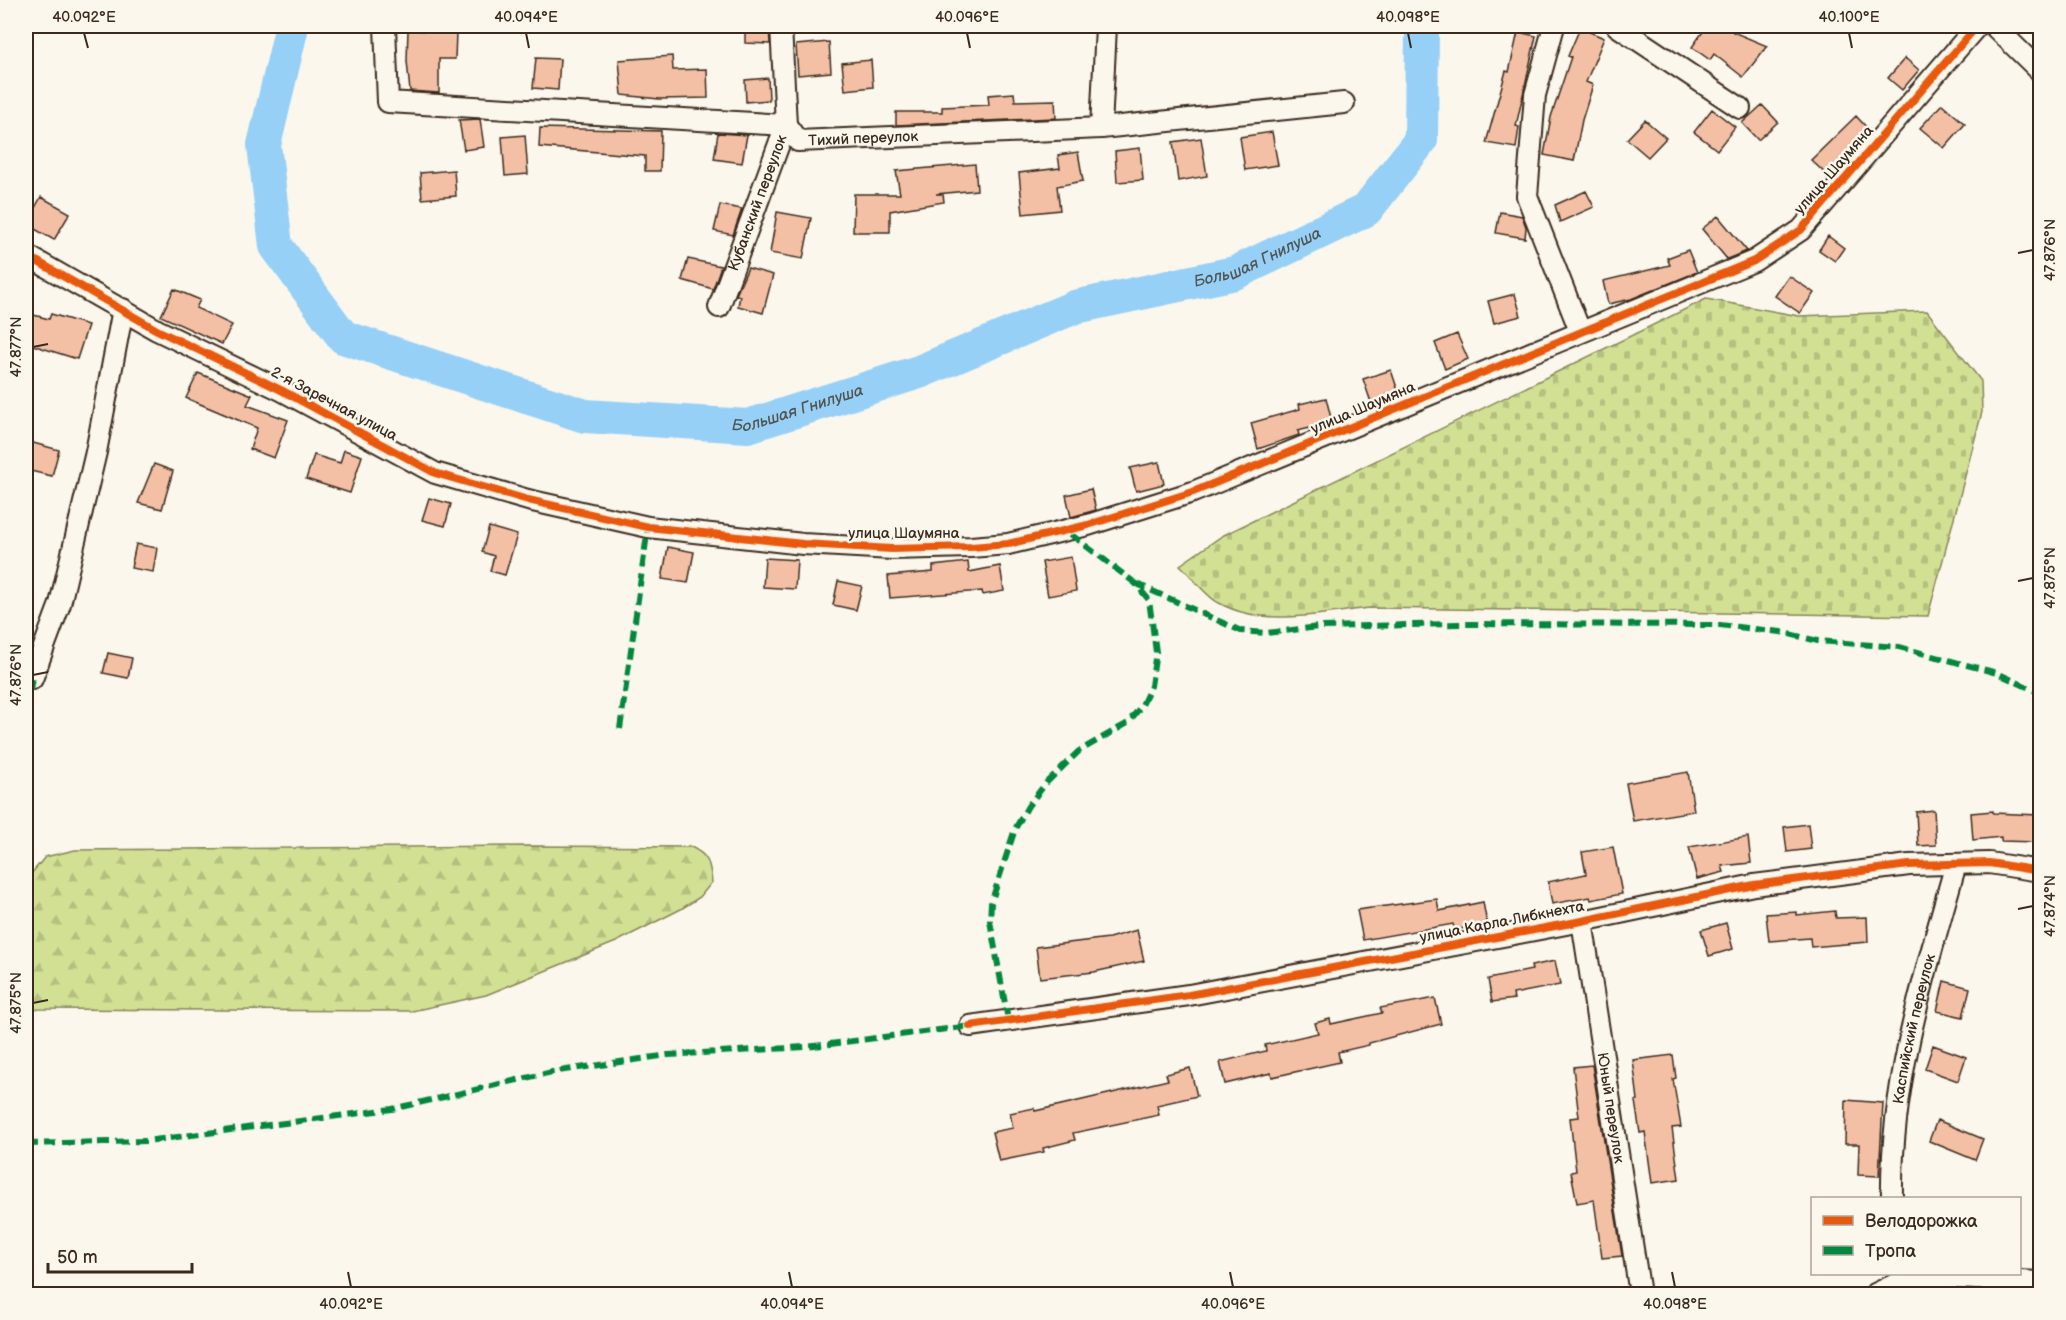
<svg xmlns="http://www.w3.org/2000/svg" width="2066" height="1320" viewBox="0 0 2066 1320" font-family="'Balsamiq Sans',sans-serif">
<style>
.forest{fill:url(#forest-firs);stroke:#868559;stroke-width:1.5}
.cemetery{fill:url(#cemetery-stones);stroke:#868559;stroke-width:1.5}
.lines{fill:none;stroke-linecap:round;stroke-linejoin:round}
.river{stroke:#96d0f6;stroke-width:34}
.building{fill:#f4c0a5;stroke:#3b2a1e;stroke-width:1.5}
.street-casing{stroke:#3b2a1e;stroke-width:24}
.street{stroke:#fbf7ec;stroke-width:20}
.quiet{stroke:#00873e;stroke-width:6;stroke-dasharray:12 6;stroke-linecap:butt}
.cycleway-casing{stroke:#fbf7ec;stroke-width:11}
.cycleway{stroke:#e8590c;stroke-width:8}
.ticks{fill:none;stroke:#3b2a1e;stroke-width:2}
.labels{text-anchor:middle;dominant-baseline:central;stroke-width:5;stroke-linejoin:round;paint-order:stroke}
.street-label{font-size:15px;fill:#3b2a1e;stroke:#fbf7ec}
.water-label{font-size:16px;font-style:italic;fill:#525454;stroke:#fbf7ec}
.neatline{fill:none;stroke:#3b2a1e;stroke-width:2}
.ticks-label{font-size:15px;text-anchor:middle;fill:#3b2a1e}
</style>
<defs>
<pattern id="forest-firs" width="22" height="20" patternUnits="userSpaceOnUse" patternTransform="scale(1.5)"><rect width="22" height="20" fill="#d2e094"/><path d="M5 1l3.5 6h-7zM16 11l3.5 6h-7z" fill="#b5c07f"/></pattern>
<pattern id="cemetery-stones" width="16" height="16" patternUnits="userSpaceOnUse" patternTransform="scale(1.5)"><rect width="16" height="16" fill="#d2e094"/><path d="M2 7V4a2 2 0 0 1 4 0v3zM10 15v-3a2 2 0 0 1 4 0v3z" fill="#b5c07f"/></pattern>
</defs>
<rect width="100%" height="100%" fill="#fbf7ec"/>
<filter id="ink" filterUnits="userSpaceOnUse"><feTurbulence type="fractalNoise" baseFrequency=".0167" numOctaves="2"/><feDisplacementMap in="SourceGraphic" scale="12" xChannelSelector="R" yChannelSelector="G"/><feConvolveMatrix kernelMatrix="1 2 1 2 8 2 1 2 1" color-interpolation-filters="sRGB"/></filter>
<g filter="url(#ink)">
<path class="forest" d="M530,846L691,847C708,855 710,863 712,882L700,897L681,909L616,942L486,995L412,1011L32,1009L26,1005V880L45,857L75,850Z"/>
<path class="cemetery" d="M1706,299L1799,316L1927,311L1981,381L1982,412L1928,616L1370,608C1322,613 1264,628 1219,603C1205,596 1192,576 1180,565L1222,536Z"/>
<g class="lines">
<path class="river" id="s1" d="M292,26L264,145L276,246L343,337L585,416L748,426L919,372L1075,307L1235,273L1366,210L1421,140L1422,26"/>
</g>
<path class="building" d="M745,26L769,27L770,44L745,43Z
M1707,26H1738L1733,32L1767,46L1743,77L1714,54L1710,60L1692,47Z
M1580,28L1604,38L1586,82L1593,85L1582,120L1574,161L1544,155L1551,117L1571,57L1568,56Z
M408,30L456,32L455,59H439V93L410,91L407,61Z
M1518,32L1536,36L1516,126L1519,127L1516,148L1486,143L1506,71L1509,72Z
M829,42L831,72L798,75L796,45Z
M672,56L673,70L707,69L708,98L659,99L622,95L619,60Z
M536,58L560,59L558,90L533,88Z
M1905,58L1919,70L1902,90L1888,78Z
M871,60L873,87L845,90L842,63Z
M768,78L769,100L746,102L745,80Z
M1014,93L1015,101L1055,100L1056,118L896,125V112H942V107L989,105L988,95Z
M1942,104L1965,124L1944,148L1920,128Z
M1762,105L1778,122L1758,140L1742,123Z
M1712,109L1735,127L1717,150L1694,132Z
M1856,116L1870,131L1827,175L1811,160Z
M480,119L484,147L464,150L459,120Z
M1645,120L1666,138L1648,157L1627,139Z
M540,128L661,131L660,171H645V156L539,147Z
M1272,132L1278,165L1245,170L1240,137Z
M718,133L747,135L742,163L714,159Z
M525,135L528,174L505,176L502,137Z
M1201,138L1207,176L1178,181L1173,142Z
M1140,148L1143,180L1117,182L1115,151Z
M1078,152L1083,181L1057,186L1060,210L1023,214L1019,173L1060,168L1058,155Z
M975,164L977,190L936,194H943L944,202L890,211V232H853L854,194H900L896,171Z
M454,170L456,196L422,199L420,173Z
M1586,191L1594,207L1560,222L1555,205Z
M41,197L70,213L54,240L26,224Z
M720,205L742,209L733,235L714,231Z
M777,212L811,218L803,259L770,253Z
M1500,212L1522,216L1526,227L1525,238L1496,233Z
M1718,216L1747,251L1727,259L1702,229Z
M1828,236L1844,248L1835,261L1819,250Z
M1688,250L1697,272L1631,299L1608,304L1603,281L1670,265L1667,258Z
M688,259L721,266L713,289L682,280Z
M748,268L773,275L763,313L738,306L740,296L736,295Z
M1789,276L1814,293L1800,313L1775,296Z
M174,289L200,300L196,308L232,325L222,344L161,316Z
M1515,294L1521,316L1494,323L1488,301Z
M26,313L49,319L51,314L88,325L77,359L26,343Z
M1457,334L1468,359L1445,369L1435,343Z
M1391,370L1399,394L1372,405L1363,379Z
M198,373L252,395L247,405L288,420L274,458L250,449L257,428L186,398Z
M1326,398L1332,422L1298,431L1299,435L1258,449L1251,423L1300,409L1299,404Z
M26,441L59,450L52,476L26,470Z
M344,450L362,456L350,493L306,479L314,455L340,463Z
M1159,462L1164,484L1136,491L1130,468Z
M154,464L173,471L162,509L138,503Z
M1091,489L1096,510L1071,517L1066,495Z
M429,498L451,504L445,526L422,520Z
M489,527L517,535L505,575L490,571L494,556L482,552Z
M136,544L157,548L153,572L131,568Z
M668,547L694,552L688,583L662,579Z
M1071,557L1076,591L1048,596L1042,562Z
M765,558L797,560L795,589L763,587Z
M968,562L969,572L1000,566L1004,591L983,595L982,591L890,598L888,576L933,572V566Z
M838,581L862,586L856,610L833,605Z
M108,653L132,658L128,678L103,673Z
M1688,772L1694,811L1633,821L1626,783Z
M1934,810L1936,845L1918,846L1916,812Z
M1993,811V813L2039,815L2038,842L2001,841V837L1973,840L1971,813Z
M1808,824L1811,849L1787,852L1784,827Z
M1748,837L1751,863L1722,866L1724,872L1697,879L1689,847Z
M1613,847L1622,894L1591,900L1590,897L1552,904L1548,882L1586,874L1582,852Z
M1437,899L1439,911L1483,902L1487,924L1455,930L1453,924L1363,940L1357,910Z
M1835,911L1836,918L1867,917L1868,942L1811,947L1810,938L1769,941L1766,914L1797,912V915Z
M1726,923L1733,949L1709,956L1701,930Z
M1137,930L1144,961L1094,972L1040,978L1036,947L1109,938Z
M1555,961L1560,985L1513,994L1514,999L1492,1002L1488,979L1532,970L1531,966Z
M1944,981L1970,988L1963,1017L1937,1011Z
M1435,998L1441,1024L1369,1043V1045L1338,1052L1340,1062L1272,1077L1271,1073L1225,1084L1220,1062L1266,1051L1265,1045L1318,1033L1315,1023L1330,1019L1331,1024L1382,1013L1380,1008Z
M1933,1045L1966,1057L1958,1081L1925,1069Z
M1673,1055L1676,1078L1673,1079L1681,1127L1672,1128L1679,1179L1652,1183L1645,1132L1640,1133L1635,1101L1638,1100L1633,1060Z
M1592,1065L1622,1256L1602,1258L1594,1200L1577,1203L1571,1172L1576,1171L1570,1118L1579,1117L1573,1067Z
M1190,1068L1197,1096L1157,1105L1159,1115L1073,1133L1075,1140L1043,1148L1044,1152L999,1161L992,1132L1013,1128L1010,1113L1034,1108L1035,1111L1168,1080L1166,1074Z
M1846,1100L1883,1103L1879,1176L1858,1175L1859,1144H1845Z
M1937,1120L1983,1139L1975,1160L1929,1141Z"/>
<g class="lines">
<g class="street-casing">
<g id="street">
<path id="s2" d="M385,26L388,102L786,125L798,141L1101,128L1344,103"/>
<path d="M1554,26L1535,95L1527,196L1580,331"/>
<path d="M1617,26L1740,108"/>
<path d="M1994,26L2040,71"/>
<path d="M1101,128L1106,26"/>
<path d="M26,255L157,330L281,390L435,473L528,500L648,527L803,544L892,549L971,547L1008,544L1088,525L1193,492L1754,261L1801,230L1977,26"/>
<path id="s3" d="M719,307L786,125L781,26"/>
<path d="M32,679L60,604L96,452L123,309"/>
<path id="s4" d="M1582,921L1640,1294"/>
<path d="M970,1026L1189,995L1582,921L1754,885L1909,865L1989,863L2040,871"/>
<path id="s5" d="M1892,1198C1890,1084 1925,973 1956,864"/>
<path d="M1875,1294L1912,1276L2040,1282"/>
</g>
</g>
<use href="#street" class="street"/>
<path class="quiet" d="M1135,583L1241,631L1266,633L1319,627L1458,624L1720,625L1781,632L1818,641L1899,647L1997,673L2040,693
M26,708L32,679
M620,729L648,527
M1008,1020L990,921L991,903L1015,829L1028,806L1046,783L1079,751L1128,723L1142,705L1151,686L1156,652L1149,600L1135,583L1065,530
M26,1144L146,1141L392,1109L552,1072L668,1055L806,1047L970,1026"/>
<g class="cycleway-casing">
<path id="cycleway" d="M26,255L157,330L281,390L435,473L528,500L648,527L803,544L892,549L971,547L1008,544L1088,525L1193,492L1754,261L1801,230L1977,26
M970,1026L1189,995L1582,921L1754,885L1909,865L1989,863L2040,871"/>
</g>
<use href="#cycleway" class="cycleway"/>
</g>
</g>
<path class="ticks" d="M84,33L88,48M526,33L529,48M967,33L970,48M1408,33L1411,48M1849,33L1852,48M2018,253L2033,250M33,347L48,344M2018,581L2033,578M33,675L48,672M2018,909L2033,906M33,1003L48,1000M348,1272L351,1287M789,1272L792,1287M1230,1272L1233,1287M1672,1272L1675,1287"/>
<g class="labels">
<g class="street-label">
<text stroke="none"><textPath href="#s2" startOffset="560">Тихий переулок</textPath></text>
<text transform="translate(1834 170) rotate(-49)">улица Шаумяна</text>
<text stroke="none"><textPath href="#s3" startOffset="111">Кубанский переулок</textPath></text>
<text transform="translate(334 404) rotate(28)">2-я Заречная улица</text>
<text transform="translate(1363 408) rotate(-23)">улица Шаумяна</text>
<text x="904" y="533">улица Шаумяна</text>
<text transform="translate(1502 922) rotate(-11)">улица Карла Либкнехта</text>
<text stroke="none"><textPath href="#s5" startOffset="171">Каспийский переулок</textPath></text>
<text stroke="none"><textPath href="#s4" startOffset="189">Юный переулок</textPath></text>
</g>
<g class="water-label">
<text stroke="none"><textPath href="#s1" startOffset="1293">Большая Гнилуша</textPath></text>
<text stroke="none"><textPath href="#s1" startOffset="807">Большая Гнилуша</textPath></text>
</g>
</g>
<rect width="2066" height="1320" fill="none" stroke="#fbf7ec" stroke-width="66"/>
<rect x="1811" y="1197" width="210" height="78" fill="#fbf7ec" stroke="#aea59a" stroke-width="1.5"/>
<rect x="1823" y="1216" width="30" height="9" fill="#e8590c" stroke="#aea59a" stroke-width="1.5"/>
<text x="1865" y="1227" font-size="18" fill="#3b2a1e">Велодорожка</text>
<rect x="1823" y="1246" width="30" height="9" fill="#00873e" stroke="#aea59a" stroke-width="1.5"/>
<text x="1865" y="1257" font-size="18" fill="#3b2a1e">Тропа</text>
<path d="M48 1263v9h144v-9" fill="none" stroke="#3b2a1e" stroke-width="3"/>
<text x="57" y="1263" font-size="18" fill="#3b2a1e" stroke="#fbf7ec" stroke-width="4.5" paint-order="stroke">50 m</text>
<rect x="33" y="33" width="2000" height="1254" class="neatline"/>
<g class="ticks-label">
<text x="84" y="22">40.092°E</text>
<text x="526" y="22">40.094°E</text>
<text x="967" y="22">40.096°E</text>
<text x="1408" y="22">40.098°E</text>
<text x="1849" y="22">40.100°E</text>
<text transform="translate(2050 250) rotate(-90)" y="5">47.876°N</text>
<text transform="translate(16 347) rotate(-90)" y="5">47.877°N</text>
<text transform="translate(2050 578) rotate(-90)" y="5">47.875°N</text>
<text transform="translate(16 675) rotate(-90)" y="5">47.876°N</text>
<text transform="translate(2050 906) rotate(-90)" y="5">47.874°N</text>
<text transform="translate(16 1003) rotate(-90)" y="5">47.875°N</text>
<text x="351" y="1309">40.092°E</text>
<text x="792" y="1309">40.094°E</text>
<text x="1233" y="1309">40.096°E</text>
<text x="1675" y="1309">40.098°E</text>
</g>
</svg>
